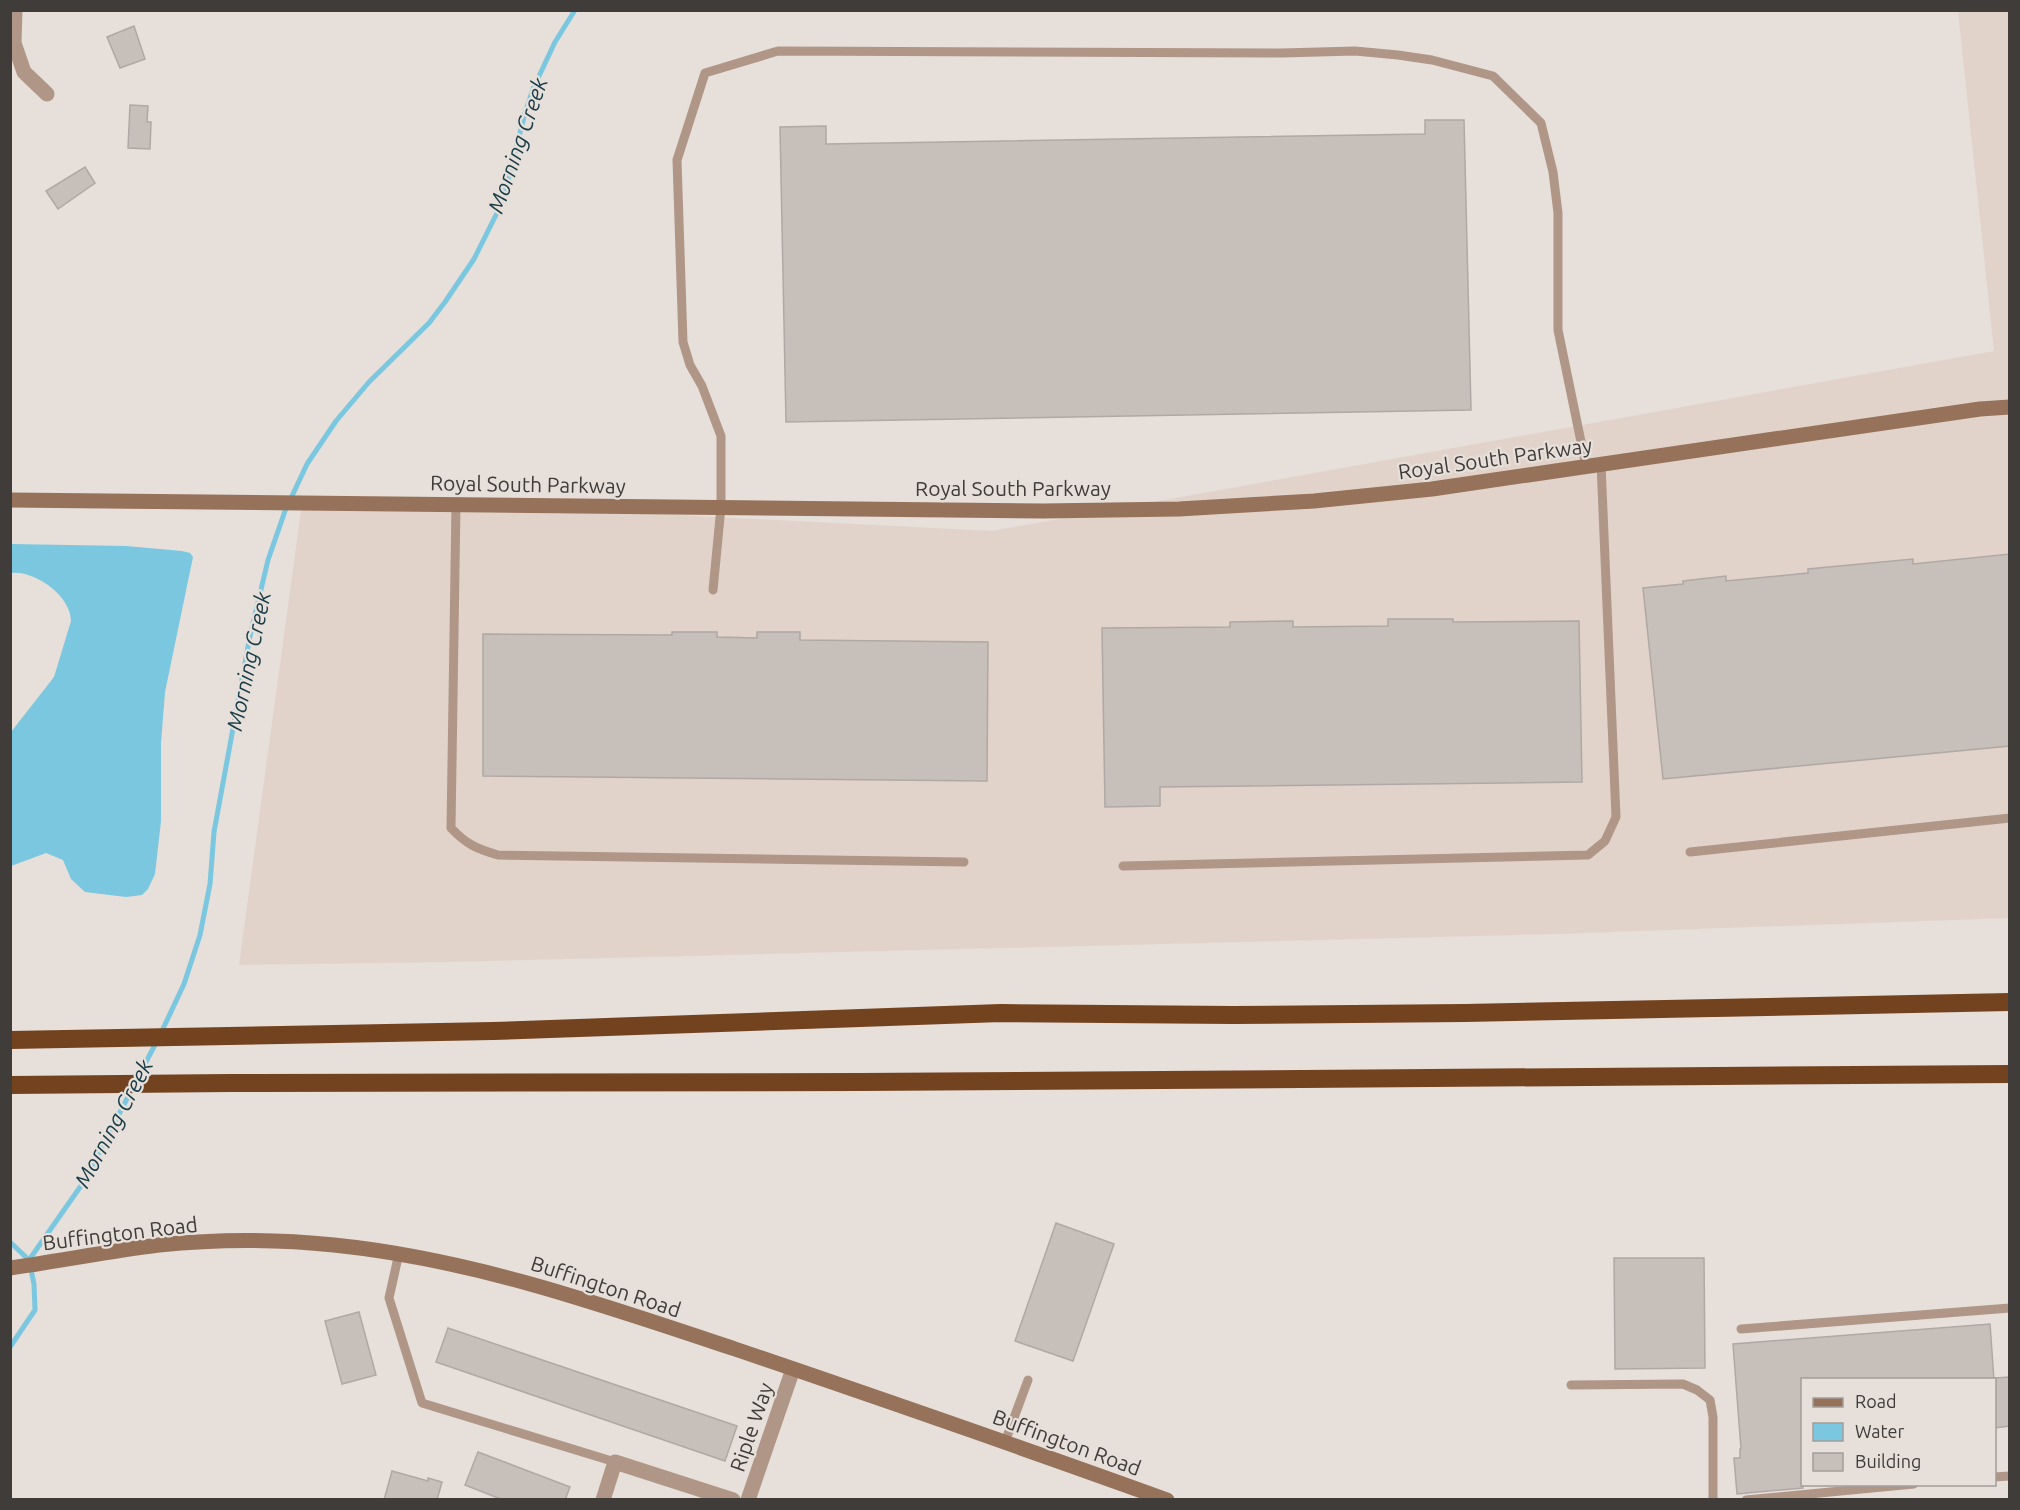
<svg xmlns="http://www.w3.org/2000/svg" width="2020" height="1510" viewBox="0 0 2020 1510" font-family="Ubuntu,sans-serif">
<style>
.built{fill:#e2d3ca}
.water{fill:#7ac7df}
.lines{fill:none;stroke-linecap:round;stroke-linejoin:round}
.stream{stroke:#7ac7df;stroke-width:5}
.building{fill:#c7bfba;stroke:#b0a8a4;stroke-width:1.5}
.lane{stroke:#b09687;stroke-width:9}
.street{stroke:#b09687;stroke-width:15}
.secondary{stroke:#96725b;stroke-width:15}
.highway{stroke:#73421f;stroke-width:18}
.labels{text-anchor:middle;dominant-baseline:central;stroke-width:4.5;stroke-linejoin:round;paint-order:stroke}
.street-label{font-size:21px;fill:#3f3c3a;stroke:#e6dfda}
.water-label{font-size:22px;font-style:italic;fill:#183c47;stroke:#e6dfda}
</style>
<rect width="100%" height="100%" fill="#e6dfda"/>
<path class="built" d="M1958,11H2009V918L1557,934L446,962L239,965L303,496L992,531L1994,351Z"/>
<path class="water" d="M11,544L126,546L182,551L190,553L193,557L165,692L161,743V821L155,874L148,889L142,895L126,897L85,892L71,879L63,860L46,853L11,866V732L54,677L71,621C71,596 35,570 11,573Z"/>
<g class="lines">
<path class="stream" d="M161,1033L184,984L200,935L210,884L214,832L250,636L268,560L285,511L307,464L336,421L369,382L429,323L445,302L474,259L497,213L506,189L525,113L533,89L555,42L575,10
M136,1081L157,1041
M10,1242L29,1260
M10,1347L35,1310L34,1284L29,1260L85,1180L132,1089"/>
</g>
<path class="building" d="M134,26L145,59L120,68L107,37Z
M130,105L148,106L147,122H151L150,149L128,148Z
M1425,120H1464L1471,410L786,422L780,127L826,126V144L1425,134Z
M85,167L95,183L58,209L46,191Z
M2010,554V746L1663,779L1643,588L1683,584V581L1726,576V581L1808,573V569L1913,559V564Z
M1388,619H1453V622L1579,621L1582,782L1160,787V806L1105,807L1102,628L1230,627V622L1293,621V627L1388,626Z
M672,632H717V637L757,638V632H800V640L988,642L987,781L483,776V634L672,635Z
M1056,1223L1114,1244L1073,1361L1015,1341Z
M1614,1258H1704L1705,1368L1615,1369Z
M359,1312L376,1375L342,1384L325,1321Z
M1990,1324L1994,1380H1803V1488L1737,1494L1734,1458H1740V1449H1741L1733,1344Z
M448,1328L737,1426L725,1461L436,1362Z
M2010,1377V1426L1995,1428V1378Z
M478,1452L570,1487L565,1500H503L465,1485Z
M392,1471L428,1481V1478L442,1482L437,1500H384Z"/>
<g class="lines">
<path class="lane" d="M456,504L451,828C466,844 477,849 498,855L964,862
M713,590L721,507V436L702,386L690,365L683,342L677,160L705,73L778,51L1282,53L1355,51L1398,55L1432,60L1493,76L1541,123L1553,172L1558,213V330L1586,466
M1690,852L2010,818
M1123,866L1588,855L1605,841L1616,817L1601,464
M399,1253L389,1298L422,1403L615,1462
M1741,1329L2010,1308
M1571,1385L1683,1384L1697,1390L1710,1400L1713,1417V1500
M1005,1442L1028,1380
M1994,1477L2010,1476
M1746,1500L1914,1484"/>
<path class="street" d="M15,10L14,43L24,72L47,94
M603,1500L615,1462L733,1500
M748,1500L793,1369"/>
<path class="secondary" d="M10,500L1043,511L1179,509L1314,501L1432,489L1980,409L2010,407
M10,1268C60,1261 110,1251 159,1245C216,1239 277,1239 334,1245C472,1259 603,1305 735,1349C879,1398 1023,1448 1167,1500"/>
<path class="highway" d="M10,1040L493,1031L1001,1013L1233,1015L1465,1013L2010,1002
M10,1085L231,1083L860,1082L2010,1074"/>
</g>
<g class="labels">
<g class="street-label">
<text transform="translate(1495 458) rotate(-8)">Royal South Parkway</text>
<text transform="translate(528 484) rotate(1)">Royal South Parkway</text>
<text x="1013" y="488">Royal South Parkway</text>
<text transform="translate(120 1233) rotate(-7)">Buffington Road</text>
<text transform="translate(606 1286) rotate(18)">Buffington Road</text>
<text transform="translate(751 1427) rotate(-71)">Riple Way</text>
<text transform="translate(1067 1442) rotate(20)">Buffington Road</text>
</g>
<g class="water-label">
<text transform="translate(517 145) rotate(-71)">Morning Creek</text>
<text transform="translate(248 661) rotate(-78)">Morning Creek</text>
<text transform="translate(113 1123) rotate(-62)">Morning Creek</text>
</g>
</g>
<rect width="2020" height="1510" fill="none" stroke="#3f3c3a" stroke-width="24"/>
<rect x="1801" y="1378" width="195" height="108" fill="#e6dfda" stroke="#a39e9a" stroke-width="1.5"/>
<rect x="1813" y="1398" width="30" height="9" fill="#96725b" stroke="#a39e9a" stroke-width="1.5"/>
<text x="1855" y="1408" font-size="18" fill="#3f3c3a">Road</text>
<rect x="1813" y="1423" width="30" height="18" fill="#7ac7df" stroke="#a39e9a" stroke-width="1.5"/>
<text x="1855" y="1438" font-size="18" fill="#3f3c3a">Water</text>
<rect x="1813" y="1453" width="30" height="18" fill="#c7bfba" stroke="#a39e9a" stroke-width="1.5"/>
<text x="1855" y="1468" font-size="18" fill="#3f3c3a">Building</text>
</svg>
